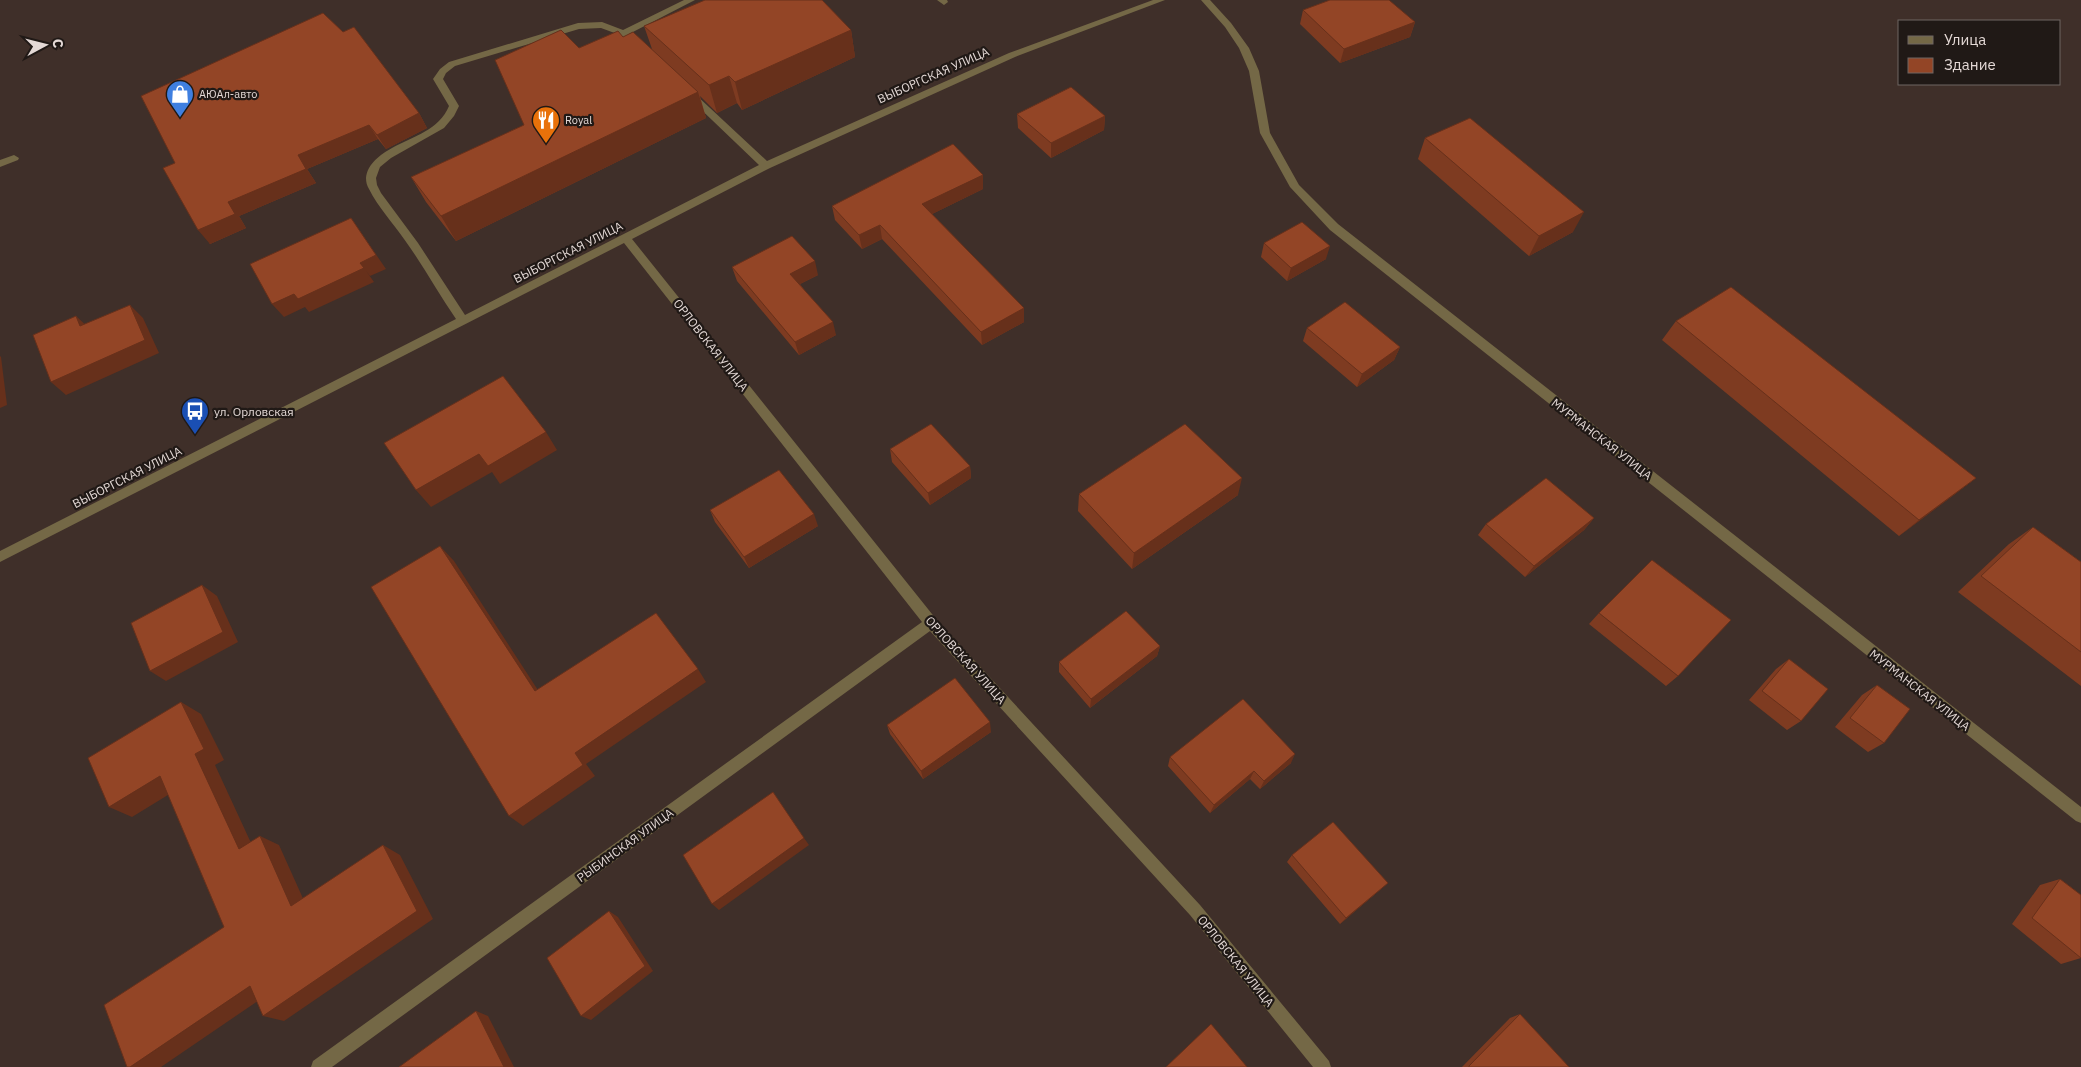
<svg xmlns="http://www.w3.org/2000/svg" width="2081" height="1067" viewBox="0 0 2081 1067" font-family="'IBM Plex Sans',sans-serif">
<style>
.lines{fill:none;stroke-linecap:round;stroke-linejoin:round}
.minor{fill:#746846;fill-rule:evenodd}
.wall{fill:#7e3b21}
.shaded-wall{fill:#67301b}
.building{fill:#934526;stroke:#67301b}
.labels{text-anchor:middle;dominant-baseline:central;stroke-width:4.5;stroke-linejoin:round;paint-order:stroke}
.far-poi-label{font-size:11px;fill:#e4d9d6;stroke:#201916;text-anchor:start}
.street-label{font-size:12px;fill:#e4d9d6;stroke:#201916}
.poi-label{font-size:12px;fill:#e4d9d6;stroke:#201916;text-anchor:start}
</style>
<rect width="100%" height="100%" fill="#3f2f29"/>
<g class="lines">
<path class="minor" d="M684,0H695L629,34L642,45V49H636L620,35L601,28L579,29L455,66L446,73L443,79L459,106L454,116L444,128L391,158L380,167L376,178L377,185L381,193L418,243L465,315L759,165L689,98V94H695L767,161L1009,53L1153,0H1165L1015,57L770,168L632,239L936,619L1200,905L1329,1061L1331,1067H1313L1190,915L930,631L332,1067H311L313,1061L922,622L624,243L0,562V551L456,319C438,293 423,265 404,239C393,223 378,207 369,189C367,186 366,182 366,178C367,164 381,154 392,148C414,136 439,130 449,106L433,79L440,69L449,62L578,23L602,22L623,30Z
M937,0H947L948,2L944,5Z
M1201,0H1210L1231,23L1249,48L1259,71L1270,133L1299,185L1338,224L2081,807V823L2076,821L1330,230L1290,187L1260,133L1249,71L1239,48L1225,27Z
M14,155L19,158L18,160L0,167V160Z"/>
</g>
<path class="wall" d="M1303,10L1415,22L1410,37L1340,63L1300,24Z
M644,26L851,30L855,57L742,110L737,103L717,113L700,96L706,118L456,241L426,202L411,177L524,125L579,48L623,37L652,49Z
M419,113L427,128L386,149L378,139L307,169L316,183L239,216L246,228L210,244L163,168Z
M1017,114L1105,116L1104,130L1051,158L1018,128Z
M1425,138L1573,232L1529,256L1418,159Z
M983,189L932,214L1024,308V322L982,345L882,239L862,249L835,220L832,206Z
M1264,243L1326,259L1287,281L1261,257Z
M732,267L818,275L800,284L836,335L799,355L737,281Z
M1676,321L1976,478L1899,536L1662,340Z
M1307,328L1400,347L1394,360L1357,387L1303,341Z
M890,449L970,466L971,478L930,505L892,462Z
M1079,494L1238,495L1132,569L1078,511Z
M710,510L818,526L749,568L715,522Z
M1594,518L1584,530L1525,577L1478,535L1486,524Z
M2033,527L2081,562V686L1958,592L2009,544Z
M1599,613L1678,676L1666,686L1589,624Z
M1160,646L1157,656L1090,708L1059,672V662Z
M1789,659L1801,721L1787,730L1749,700L1776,669Z
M1877,685L1884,743L1868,752L1835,727L1862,695Z
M887,725L991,732L923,779L890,734Z
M1170,757L1291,763L1260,789L1250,779L1210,813L1168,766Z
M1292,855L1381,889L1340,924L1287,862Z
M2060,879L2081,895V958L2061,964L2012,924L2040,885Z
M1520,1014L1569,1067H1462L1510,1018Z"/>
<path class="shaded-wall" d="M1415,22L1410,37L1340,63L1344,49Z
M851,30L855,57L742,110L735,82Z
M729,76L737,103L717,113L709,85Z
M698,92L706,118L456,241L441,216Z
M419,113L427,128L386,149L377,135Z
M1105,116L1104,130L1051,158V143Z
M369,125L378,139L307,169L316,183L239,216L246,228L210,244L198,230L228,202L298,155Z
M983,175V189L924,218L922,204Z
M1584,212L1573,232L1529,256L1539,236Z
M351,218L386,269L370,276L360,263Z
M880,225L882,239L862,249L859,235Z
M1330,246L1326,259L1287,281L1291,268Z
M815,261L818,275L794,287L790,274Z
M364,268L374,282L309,312L305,307L284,317L272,304L294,294Z
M130,305L143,318L159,353L66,395L51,382Z
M1024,308V322L982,345L981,332Z
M76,316L91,330L80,326Z
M833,322L836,335L799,355L795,342Z
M1400,347L1394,360L1357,387L1362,374Z
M0,356L1,357L7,405L0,408Z
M546,432L557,450L500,484L492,472L431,507L416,490L479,454Z
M970,466L971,478L930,505L928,493Z
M1242,478L1238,495L1132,569L1134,553Z
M1976,478L1954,495L1899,536L1919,520Z
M814,514L818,526L749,568L744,557Z
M1594,518L1584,530L1525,577L1534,566Z
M440,546L454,561L547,704L535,691Z
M202,585L217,596L238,642L166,681L150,671Z
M1160,646L1157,656L1090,708L1091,699Z
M698,669L706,682L586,764L595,776L523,826L509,816L575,753Z
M181,702L201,714L224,760L215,765L258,858L239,849L195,754Z
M990,722L991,732L923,779L921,771Z
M1295,754L1291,763L1260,789L1264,781Z
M1254,771L1250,779L1210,813L1214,805Z
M160,776L181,787L132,817L109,807Z
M260,836L279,845L310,914L291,906Z
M804,838L809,845L719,910L712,904Z
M383,845L400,855L433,919L284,1021L263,1016Z
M1388,883L1381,889L1340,924L1346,918Z
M609,911L618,917L653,971L591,1020L581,1016Z
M250,986L271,992L161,1067H130Z
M476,1011L488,1016L514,1067H504Z"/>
<path class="building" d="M705,0H822L851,30L735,82L729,76L709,85L644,26Z
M1330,0H1389L1415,22L1344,49L1303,10Z
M323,13L343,32L354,27L419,113L377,135L369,125L298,155L306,169L228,202L235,214L198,230L163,168L175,163L141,96Z
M561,30L579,48L618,31L623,37L633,32L698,92L441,216L411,177L524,125L495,60Z
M1071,87L1105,116L1051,143L1017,114Z
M1470,118L1584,212L1539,236L1425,138Z
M953,144L983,175L922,204L1024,308L981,332L880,225L859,235L832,206Z
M351,218L376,255L360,263L364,268L298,299L294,294L272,304L250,264Z
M1302,222L1330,246L1291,268L1264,243Z
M792,236L815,261L790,274L833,322L795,342L732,267Z
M1731,287L1976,478L1919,520L1676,321Z
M1345,302L1400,347L1362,374L1307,328Z
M130,305L145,340L51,382L33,335L76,316L80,326Z
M503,376L546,432L488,466L479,454L416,490L384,443Z
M931,424L970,466L928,493L890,449Z
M1185,424L1242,478L1134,553L1079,494Z
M779,470L814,514L744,557L710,510Z
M1546,478L1594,518L1534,566L1486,524Z
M2033,527L2081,562V652L1981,576Z
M440,546L535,691L656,613L698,669L575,753L583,765L509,816L371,587Z
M1652,560L1731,620L1678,676L1599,613Z
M202,585L223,632L150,671L131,623Z
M1126,611L1160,646L1091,699L1059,662Z
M1789,659L1828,689L1801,721L1762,691Z
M955,678L990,722L921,771L887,725Z
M1877,685L1910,709L1884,743L1850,718Z
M1243,699L1295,754L1264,781L1254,771L1214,805L1170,757Z
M181,702L204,749L195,754L239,849L260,836L291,906L383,845L417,911L263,1016L250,986L130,1067H127L104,1005L224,927L160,776L109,807L88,758Z
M773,792L804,838L712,904L683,855Z
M1333,822L1388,883L1346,918L1292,855Z
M2060,879L2081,895V958L2032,918Z
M609,911L645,966L581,1016L547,958Z
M476,1011L504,1067H399Z
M1520,1014L1569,1067H1469V1066Z
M1211,1024L1247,1067H1166Z"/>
<defs>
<g id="shop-pin" transform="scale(1.4375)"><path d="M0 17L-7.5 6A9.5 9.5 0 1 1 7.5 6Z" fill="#3f7fe0" stroke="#201916"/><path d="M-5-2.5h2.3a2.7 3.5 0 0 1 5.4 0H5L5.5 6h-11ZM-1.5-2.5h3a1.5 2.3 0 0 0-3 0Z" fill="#fff"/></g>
<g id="restaurant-pin" transform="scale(1.4375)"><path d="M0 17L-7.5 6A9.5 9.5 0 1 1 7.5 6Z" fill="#e8710a" stroke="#201916"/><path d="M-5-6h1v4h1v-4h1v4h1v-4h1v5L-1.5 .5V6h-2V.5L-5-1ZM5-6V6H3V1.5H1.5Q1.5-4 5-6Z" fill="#fff"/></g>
<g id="bus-pin" transform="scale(1.4375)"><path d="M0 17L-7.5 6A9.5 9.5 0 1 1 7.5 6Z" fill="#1a4fb4" stroke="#201916"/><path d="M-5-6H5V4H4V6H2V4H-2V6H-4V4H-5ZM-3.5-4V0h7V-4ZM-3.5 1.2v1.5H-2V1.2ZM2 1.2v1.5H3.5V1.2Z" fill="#fff"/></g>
</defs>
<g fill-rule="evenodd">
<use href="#shop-pin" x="180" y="94"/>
<use href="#restaurant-pin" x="546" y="120"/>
<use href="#bus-pin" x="195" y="411"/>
</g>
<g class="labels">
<g class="far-poi-label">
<text x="199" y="94">АЮАл-авто</text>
<text x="565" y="120">Royal</text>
</g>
<g class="street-label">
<text transform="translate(933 75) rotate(-24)">ВЫБОРГСКАЯ УЛИЦА</text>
<text transform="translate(568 252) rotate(-27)">ВЫБОРГСКАЯ УЛИЦА</text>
<text transform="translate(711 345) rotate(52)">ОРЛОВСКАЯ УЛИЦА</text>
<text transform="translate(1602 439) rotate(38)">МУРМАНСКАЯ УЛИЦА</text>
<text transform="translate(127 477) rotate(-27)">ВЫБОРГСКАЯ УЛИЦА</text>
<text transform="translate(966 660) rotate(48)">ОРЛОВСКАЯ УЛИЦА</text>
<text transform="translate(1920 690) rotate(38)">МУРМАНСКАЯ УЛИЦА</text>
<text transform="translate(625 845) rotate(-36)">РЫБИНСКАЯ УЛИЦА</text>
<text transform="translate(1236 961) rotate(51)">ОРЛОВСКАЯ УЛИЦА</text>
</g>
<g class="poi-label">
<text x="214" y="411">ул. Орловская</text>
</g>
</g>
<rect x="1898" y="20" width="162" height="65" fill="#201916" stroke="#6e6663"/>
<rect x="1908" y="36" width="25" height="8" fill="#746846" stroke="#6e6663"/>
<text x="1944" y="45" font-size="15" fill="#e4d9d6">Улица</text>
<rect x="1908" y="58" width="25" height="15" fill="#934526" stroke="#6e6663"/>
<text x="1944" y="70" font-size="15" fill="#e4d9d6">Здание</text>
<g transform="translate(45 45) rotate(83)" stroke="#201916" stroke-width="4" paint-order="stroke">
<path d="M0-4L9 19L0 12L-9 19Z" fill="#e4d9d6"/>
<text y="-8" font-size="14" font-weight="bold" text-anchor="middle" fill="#e4d9d6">С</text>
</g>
</svg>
